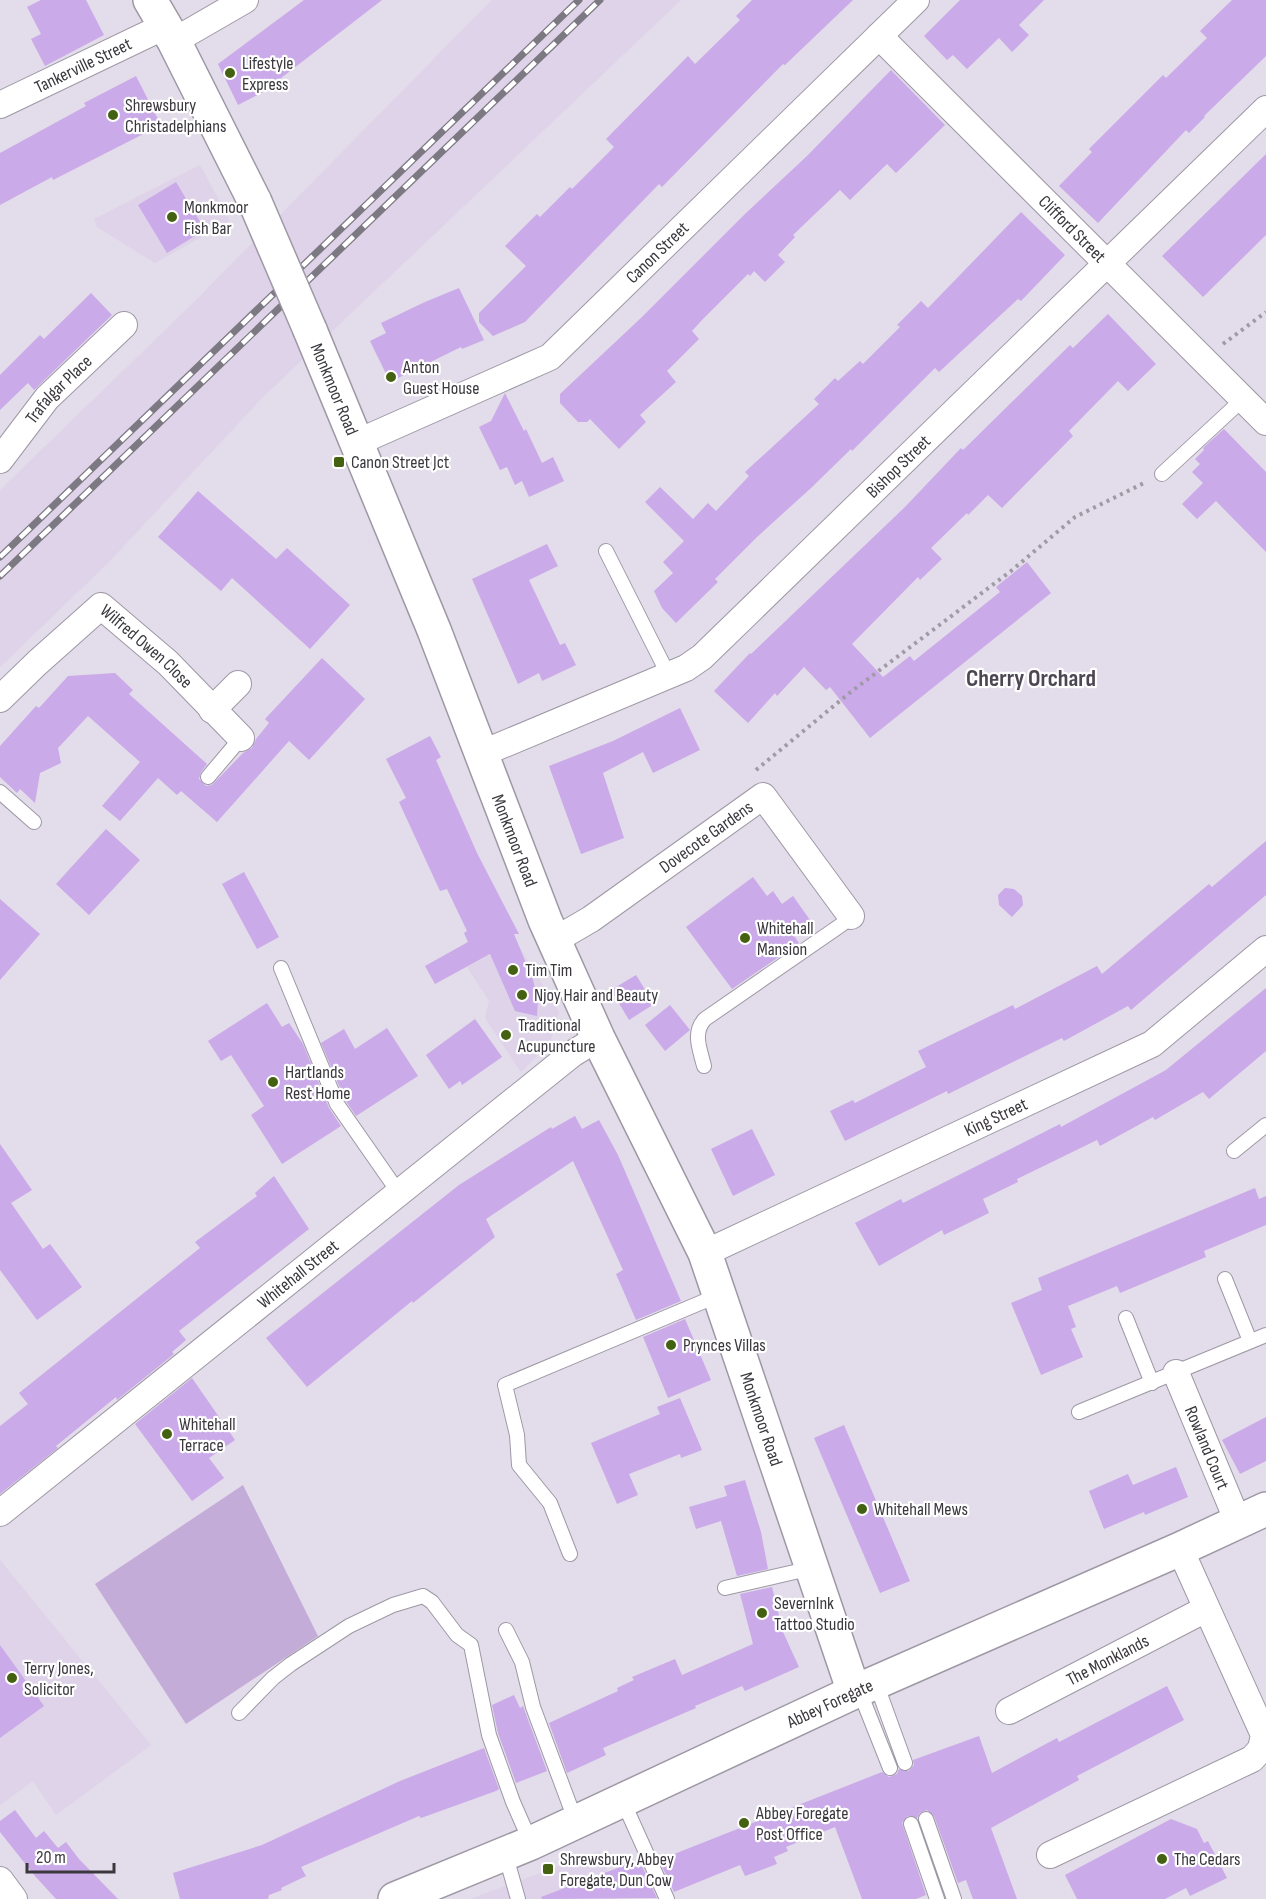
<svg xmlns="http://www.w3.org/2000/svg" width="1266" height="1899" viewBox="0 0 1266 1899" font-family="'Sofia Sans Condensed',sans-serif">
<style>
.built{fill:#ded3e9}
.green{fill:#c3acd8}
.building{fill:#caaae8}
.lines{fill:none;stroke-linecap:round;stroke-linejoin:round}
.lane-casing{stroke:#9e98a5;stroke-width:16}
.street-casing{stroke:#9e98a5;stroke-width:28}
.secondary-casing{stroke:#9e98a5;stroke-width:36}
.path{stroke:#a09aa5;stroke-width:4;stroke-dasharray:3 4.5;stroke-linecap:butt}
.lane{stroke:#fff;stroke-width:14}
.street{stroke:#fff;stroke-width:26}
.secondary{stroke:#fff;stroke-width:33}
.rail-casing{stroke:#7d7982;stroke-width:7}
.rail{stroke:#fff;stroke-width:4.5;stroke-dasharray:14;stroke-linecap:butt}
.secondary-bridge-casing{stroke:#9e98a5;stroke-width:36;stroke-linecap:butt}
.secondary-bridge{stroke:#fff;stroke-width:33}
.poi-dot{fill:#446011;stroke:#fff;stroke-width:2}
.labels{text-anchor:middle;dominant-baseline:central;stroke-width:4.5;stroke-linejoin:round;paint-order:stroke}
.poi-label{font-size:18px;fill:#3a373d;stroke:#fff;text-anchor:start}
.street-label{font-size:18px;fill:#3a373d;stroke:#fff}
.district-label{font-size:24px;font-weight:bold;fill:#4d4753;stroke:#fff}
</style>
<rect width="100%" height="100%" fill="#e3dcea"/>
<path class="built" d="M492,0H681L264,396L108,563L0,667V490L193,303Z
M200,165L230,221L155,263L97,227L94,219Z
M516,941L559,1012L550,1043L521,1072L485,1018L489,1001L467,967Z
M0,1560L151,1745L56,1815L33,1781L0,1805Z
M600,1851L618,1899H470Z"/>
<path class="green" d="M243,1485L318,1636L186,1724L95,1584Z"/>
<path class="building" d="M41,0H86L104,35L45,66L31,39L41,34L27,7Z
M304,0H382L263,92L238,105L218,64Z
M752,0H853L785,65L783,64L662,187L659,184L525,322L493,336L479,322V313L526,266L505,246L537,214L540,217L570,187L572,189L614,147L606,139L688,56L695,64L740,20L736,16Z
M960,0H1044L1019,25L1029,35L1012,52L999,38L967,69L953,55L947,60L924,36Z
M1232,0H1266V56L1204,116L1205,117L1189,133L1186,130L1098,223L1059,186L1092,152L1089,149L1163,75L1166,78L1207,38L1200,31Z
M891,70L945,125L896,173L887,164L850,200L840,190L793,235L795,237L778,255L785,262L765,282L754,271L750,276L748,274L702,320L692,331L699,339L667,371L676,382L640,415L646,422L619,449L590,419L587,422H578L560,403V394L642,317L746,213L807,156Z
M136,76L161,125L53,180L52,177L0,205V153L86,106L84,103Z
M1266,154V235L1203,297L1162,256Z
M176,182L205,230L167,253L138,205Z
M1021,212L1065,255L1021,301L1018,299L939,372L935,368L852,451L851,449L811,488L757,537L715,579L718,582L676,623L662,608L654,591L673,573L663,562L684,541L645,502L660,487L693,519L708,503L716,511L749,476L745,472L819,404L814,399L835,378L838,381L860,361L863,364L900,327L897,325L921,301L928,308Z
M459,288L484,340L462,349L461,347L390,382L370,341L386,333L381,323L425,302Z
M91,293L112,315L34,390L28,383L0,410V375L40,335L44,339Z
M1108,314L1156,364L1128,391L1118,381L1069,431L1073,436L1002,508L988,495L968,515L967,513L931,548L942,559L920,580L918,577L852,644L883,677L910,656L914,661L1000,592L996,587L1027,562L1051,593L870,738L830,687L826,690L804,667L777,696L775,693L748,723L714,691L750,653L751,654L905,507L961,448L963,450L1070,345L1073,348Z
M505,393L524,431L526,429L542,463L553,457L564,481L529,497L522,481L515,485L507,467L500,470L479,427L491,421Z
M1224,429L1266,472V552L1216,501L1197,519L1182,504L1203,483L1192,472L1200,464L1195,459L1204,450L1203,448Z
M198,491L276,559L287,548L350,605L310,649L232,578L221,591L158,537Z
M547,544L558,566L529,580L560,645L565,643L576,665L542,681L539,673L518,684L472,579Z
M322,658L365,699L309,760L289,741L217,822L181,791L177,795L158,778L120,821L102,806L140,762L88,716L58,748L61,763L40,773L35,803L20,789L17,793L0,777V746L36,706L39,708L68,676L115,673L133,690L129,694L207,764L201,772L199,779L206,786L212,785L243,753L252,748L256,739L269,723L265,719Z
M680,708L700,750L653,773L643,752L603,773L624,838L581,854L549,766L613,741Z
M430,736L441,757L436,760L477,853L519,934H514L533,980L538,999L537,1016L515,1011L490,954L435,984L425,966L468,942L464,933L467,931L447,889L440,891L399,802L406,798L386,759Z
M106,829L140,860L89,915L56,884Z
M1266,841V895L1131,1010L1128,1006L1064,1041L1062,1038L948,1094L947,1091L845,1141L830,1111L853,1100L855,1103L926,1067L918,1051L1013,1005L1015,1009L1097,966L1102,974L1209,884L1212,887Z
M244,872L279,937L257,949L222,884Z
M753,877L767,896L773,891L782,904L793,896L810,920L792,933L799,943L732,989L686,927Z
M1005,888L1014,889L1022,896L1023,905L1012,917L999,905L998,895Z
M0,899L40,934L0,980Z
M636,975L654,1004L629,1020L611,990Z
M1266,988V1051L1209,1099L1203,1092L1155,1120L1153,1117L1100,1146L1097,1140L1017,1179L1018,1182L983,1199L989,1213L944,1235L942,1230L879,1266L855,1223L901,1199L903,1203L1060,1124L1061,1127L1166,1070Z
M267,1003L282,1027L289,1023L303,1044L329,1108L341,1126L282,1164L251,1115L264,1106L231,1055L221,1061L208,1041Z
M670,1005L690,1030L665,1051L645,1025Z
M475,1019L502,1057L462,1085L460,1081L449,1089L426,1055Z
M387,1028L418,1076L356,1116L345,1100L321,1043L344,1029L355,1049Z
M575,1116L582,1129L599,1120L618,1155L681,1301L636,1320L616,1274L623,1270L573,1161L486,1219L495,1237L413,1303L412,1301L307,1387L266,1338L459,1185L551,1127L552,1129Z
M752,1129L775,1175L733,1196L711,1149Z
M0,1144L32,1190L11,1203L43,1249L50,1244L82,1287L37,1320L0,1270Z
M274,1176L309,1229L179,1331L186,1340L172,1352L174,1354L117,1400L116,1397L56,1446L58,1448L0,1494V1426L28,1404L19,1393L200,1248L195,1242L257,1196L255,1193Z
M1255,1188L1259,1199L1266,1196V1225L1204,1251L1206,1257L1120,1293L1117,1286L1068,1306L1076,1327L1071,1329L1083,1357L1041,1375L1011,1303L1042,1290L1038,1278Z
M685,1319L711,1380L668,1398L643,1337Z
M192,1378L235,1440L209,1458L224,1478L192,1501L135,1424Z
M680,1398L702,1450L681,1458L680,1454L629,1474L638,1495L617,1504L591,1443L660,1414L657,1407Z
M1266,1417V1461L1240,1474L1222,1440Z
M844,1425L910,1581L880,1593L814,1438Z
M1176,1467L1188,1497L1145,1515L1144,1512L1104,1529L1089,1491L1128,1474L1133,1485Z
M745,1480L761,1532L768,1569L737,1576L721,1521L696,1529L689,1507L727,1496L724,1486Z
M772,1587L783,1632L799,1667L745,1691L742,1686L695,1706L696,1708L603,1748L606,1755L567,1773L549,1723L618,1691L617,1688L634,1680L632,1677L675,1659L682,1675L753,1644L740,1594Z
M0,1645L44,1706L0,1738Z
M1167,1686L1184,1720L1077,1776L1079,1780L991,1828L1017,1899H973L966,1880L958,1883L934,1816L927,1810L920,1813L917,1818L908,1816L902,1823L926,1895L916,1899H862L835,1827L786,1847L788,1851L774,1857L777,1864L745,1876L740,1865L674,1892L659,1860L882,1772L889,1777L897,1774L899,1769L909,1771L914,1765L913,1760L979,1736L992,1773L1057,1738L1059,1742Z
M514,1695L520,1708L523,1706L547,1771L516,1783L498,1733L492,1705Z
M484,1748L499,1789L496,1791L421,1818L419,1816L301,1867L306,1876L281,1888L282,1890L269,1895L268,1899H180L173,1873L262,1845L400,1781Z
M15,1810L36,1838L44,1831L58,1848L66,1842L79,1859L118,1899H56L35,1876L0,1832V1821Z
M1171,1819L1197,1829L1204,1843L1208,1841L1227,1878L1190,1896L1186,1888L1165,1899H1077L1065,1875Z
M636,1861L638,1868L642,1866L657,1898L542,1899L541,1897Z"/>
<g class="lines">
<g class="lane-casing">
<path id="lane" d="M1162,474L1242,400
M606,551L669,676
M208,777L241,738
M0,792L34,822
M281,968L337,1104L399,1193
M704,1066C700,1049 692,1033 705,1019L841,925L851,916
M1234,1151L1266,1125
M1225,1279L1250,1341
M1126,1318L1152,1383
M1079,1412L1266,1335
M570,1554L550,1503L519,1465L517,1435L505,1385L719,1295
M725,1588L812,1568
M506,1630L522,1662L533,1707L576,1822
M876,1683L905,1763
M859,1690L890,1768
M239,1713L273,1678L291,1664L349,1626L393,1605L423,1596L432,1602L457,1635L471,1645L489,1735L513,1802L531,1843
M622,1799L667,1899
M926,1819L954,1899
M911,1824L937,1899
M505,1853L518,1899"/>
</g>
<g class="street-casing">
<g id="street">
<path id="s1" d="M879,36L1266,422"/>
<path d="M174,41L245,0"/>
<path id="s2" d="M0,105L165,26"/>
<path id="s3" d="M356,443L550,357L916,0"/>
<path id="s4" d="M0,460L47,398L124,325"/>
<path id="s5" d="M0,699L37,663L101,606L168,663L241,738"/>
<path d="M212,710L238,684"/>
<path id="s6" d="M483,753L686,668L702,657L1266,109"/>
<path id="s7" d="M555,940L591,919L763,796L851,916"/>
<path id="s8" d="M705,1253L1152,1044L1266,949"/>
<path id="s9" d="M1176,1373L1238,1522"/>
<path id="s10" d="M0,1513L572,1054L598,1038"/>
<path id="s11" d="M1009,1711L1206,1609"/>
<path d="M1050,1855L1252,1759L1261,1749L1264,1735L1180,1549"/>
<path d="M0,1880L14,1899"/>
</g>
</g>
<g class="secondary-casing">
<g id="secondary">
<path d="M150,0L174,41L255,202"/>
<path id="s12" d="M310,330L434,630L545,920L598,1038L705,1253L854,1692"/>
<path id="s13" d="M395,1899L531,1843L854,1692L1180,1549L1266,1509"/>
</g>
</g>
<path class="path" d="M1223,344L1266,312
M756,770L852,691L1011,571L1075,517L1144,483"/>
<use href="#lane" class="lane"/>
<use href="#street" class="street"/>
<use href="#secondary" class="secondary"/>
<g class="rail-casing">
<path id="rail" d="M0,557L579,0
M0,576L600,0"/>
</g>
<use href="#rail" class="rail"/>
<g class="secondary-bridge-casing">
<path id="secondary-bridge" d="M255,202L310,330"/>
</g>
<use href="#secondary-bridge" class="secondary-bridge"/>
</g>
<g class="poi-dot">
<circle cx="230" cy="73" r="6"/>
<circle cx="113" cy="115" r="6"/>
<circle cx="172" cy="217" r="6"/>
<circle cx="391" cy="377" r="6"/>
<rect x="333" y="456" width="12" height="12" rx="3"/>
<circle cx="745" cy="938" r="6"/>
<circle cx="513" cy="970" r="6"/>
<circle cx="522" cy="995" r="6"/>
<circle cx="506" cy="1035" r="6"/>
<circle cx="273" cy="1082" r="6"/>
<circle cx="671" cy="1345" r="6"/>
<circle cx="167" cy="1434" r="6"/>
<circle cx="862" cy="1509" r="6"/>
<circle cx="762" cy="1613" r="6"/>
<circle cx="12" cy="1678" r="6"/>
<circle cx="744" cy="1823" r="6"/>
<circle cx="1162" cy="1859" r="6"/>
<rect x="542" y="1863" width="12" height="12" rx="3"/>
</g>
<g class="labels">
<g class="poi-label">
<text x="242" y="63">Lifestyle<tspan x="242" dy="21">Express</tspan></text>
<text x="125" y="105">Shrewsbury<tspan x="125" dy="21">Christadelphians</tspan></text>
<text x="184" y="207">Monkmoor<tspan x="184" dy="21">Fish Bar</tspan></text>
<text x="403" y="367">Anton<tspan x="403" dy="21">Guest House</tspan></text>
<text x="351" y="462">Canon Street Jct</text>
<text x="757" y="928">Whitehall<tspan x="757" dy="21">Mansion</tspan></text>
<text x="525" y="970">Tim Tim</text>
<text x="534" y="995">Njoy Hair and Beauty</text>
<text x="518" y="1025">Traditional<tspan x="518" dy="21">Acupuncture</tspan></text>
<text x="285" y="1072">Hartlands<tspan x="285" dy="21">Rest Home</tspan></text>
<text x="683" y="1345">Prynces Villas</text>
<text x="179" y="1424">Whitehall<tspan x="179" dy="21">Terrace</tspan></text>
<text x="874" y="1509">Whitehall Mews</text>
<text x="774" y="1603">SevernInk<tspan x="774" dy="21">Tattoo Studio</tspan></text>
<text x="24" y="1668">Terry Jones,<tspan x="24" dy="21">Solicitor</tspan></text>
<text x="756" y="1813">Abbey Foregate<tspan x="756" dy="21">Post Office</tspan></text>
<text x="560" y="1859">Shrewsbury, Abbey<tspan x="560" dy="21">Foregate, Dun Cow</tspan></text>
<text x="1174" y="1859">The Cedars</text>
</g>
<g class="street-label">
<text stroke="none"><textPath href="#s2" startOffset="92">Tankerville Street</textPath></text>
<text stroke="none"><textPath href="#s1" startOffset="273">Clifford Street</textPath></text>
<text stroke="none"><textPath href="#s3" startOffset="362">Canon Street</textPath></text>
<text stroke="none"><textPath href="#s4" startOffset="92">Trafalgar Place</textPath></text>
<text stroke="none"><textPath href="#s12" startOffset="64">Monkmoor Road</textPath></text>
<text stroke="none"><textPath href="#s6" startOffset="513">Bishop Street</textPath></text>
<text stroke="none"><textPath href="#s5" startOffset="198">Wilfred Owen Close</textPath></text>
<text stroke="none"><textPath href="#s7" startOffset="183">Dovecote Gardens</textPath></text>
<text stroke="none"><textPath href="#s12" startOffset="550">Monkmoor Road</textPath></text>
<text stroke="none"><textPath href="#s8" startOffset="321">King Street</textPath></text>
<text stroke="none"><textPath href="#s10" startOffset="382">Whitehall Street</textPath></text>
<text stroke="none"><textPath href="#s12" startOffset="1180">Monkmoor Road</textPath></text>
<text stroke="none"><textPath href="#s9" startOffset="81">Rowland Court</textPath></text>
<text stroke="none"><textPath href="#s11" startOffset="111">The Monklands</textPath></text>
<text stroke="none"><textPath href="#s13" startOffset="477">Abbey Foregate</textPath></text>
</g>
<g class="district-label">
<text x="1031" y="678">Cherry Orchard</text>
</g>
</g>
<path d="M27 1863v9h87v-9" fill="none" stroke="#3a373d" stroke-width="3"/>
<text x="36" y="1863" font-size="18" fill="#3a373d" stroke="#ffffff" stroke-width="4.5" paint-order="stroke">20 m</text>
</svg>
